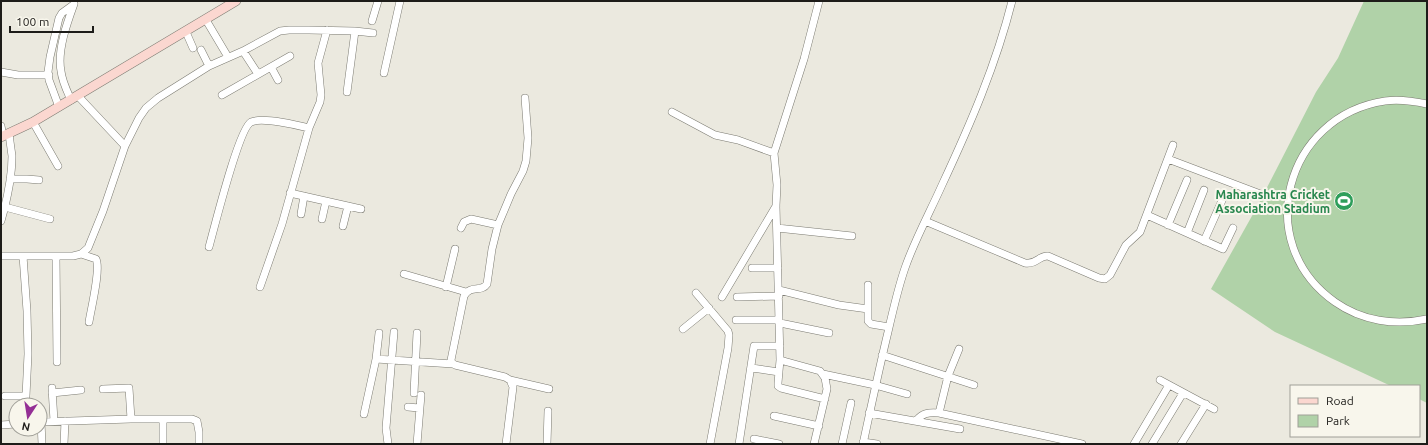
<svg xmlns="http://www.w3.org/2000/svg" width="1428" height="445" viewBox="0 0 1428 445" font-family="Ubuntu,sans-serif">
<style>
.green{fill:#b0d2a8}
.lines{fill:none;stroke-linecap:round;stroke-linejoin:round}
.street-casing{stroke:#7b7a71;stroke-width:8}
.secondary-casing{stroke:#7b7a71;stroke-width:10}
.street{stroke:#fff;stroke-width:7}
.secondary{stroke:#fbd7d0;stroke-width:9}
.labels{text-anchor:middle;dominant-baseline:central;stroke-width:4;stroke-linejoin:round;paint-order:stroke}
.leisure-label{font-size:12px;font-weight:bold;fill:#27864d;stroke:#f8f6ec;text-anchor:end}
</style>
<rect width="100%" height="100%" fill="#ebe9df"/>
<path class="green" d="M1364,1H1427V403L1419,399V386H1391L1275,332L1211,289L1257,207L1316,92L1338,58Z"/>
<g class="lines">
<g class="street-casing">
<path id="street" d="M819,1L804,59L774,153L777,185L776,206L780,360L778,383V386L781,388L825,399
M206,20L228,57
M372,21L378,1
M186,32L193,48
M201,50L209,66
M243,51L258,74
M271,67L278,80
M1,72L18,75H49
M384,73L400,1
M347,92L355,31
M222,95L290,56
M78,96L125,146
M71,100C67,91 62,81 61,71C57,51 67,23 74,4
M1427,104C1413,101 1399,99 1385,101C1285,116 1251,243 1335,302C1362,321 1395,326 1427,319
M59,107L49,80L48,72L50,57L59,18L62,13L73,5
M672,112L715,135L738,140L774,153
M33,122L58,166
M1,126L3,136
M1168,159L1263,195
M10,179H27L39,180
M290,193L361,209
M5,207L50,219
M301,214L304,196
M1147,215L1223,249L1233,228
M322,219L326,201
M1,221C7,200 12,178 12,156C11,149 10,141 9,134
M925,221L1025,263C1037,265 1039,255 1048,256L1099,278L1105,279L1110,275L1126,245L1140,232L1173,145
M1168,225L1187,180
M343,226L348,206
M461,228L464,222L471,219L498,225
M777,228L852,236
M1187,233L1204,190
M1204,241L1224,196
M209,247C214,229 239,128 251,122C262,117 297,125 309,128
M81,254L96,259C101,269 91,309 89,322
M1,256H73L81,254L88,248L103,211L125,146L139,118L146,108L158,98L209,66L243,51L280,31L289,30H309L355,31L373,33
M56,256L57,362
M752,268H778
M404,274L466,292
M868,285V321L871,324L889,327
M260,287L282,224L309,128L320,102L321,95L318,63L327,30
M446,287L455,249
M779,290L839,305L868,309
M696,293L728,331L729,335L728,348L710,444
M722,297L776,206
M737,297L779,296
M736,320H779
M780,323L829,333
M683,329L709,308
M882,355L974,385
M376,359L379,333
M780,360L820,371L825,378L827,389L814,444
M752,368L779,372
M823,374L875,385L907,394
M510,380L549,389
M1160,380L1214,409
M52,388L54,421
M103,389L129,388L131,419
M52,393L81,390
M414,393L417,333
M5,396H26L28,354L27,311L23,256
M408,407L419,408
M869,413L960,429
M939,413L948,376L959,349
M364,414L376,359L453,364
M774,416L819,426
M916,421C922,413 929,412 939,413L1082,444
M40,422L131,419H192L197,421L199,432V444
M41,422L42,444
M1,425L16,424
M754,439L779,444
M863,442L877,444
M64,444L65,421
M163,444V419
M388,444L386,428L394,332
M417,444L421,395
M506,444L513,387L510,380L505,377L455,365L452,363L451,360L464,296C471,284 481,293 487,284L492,249L498,225L511,194L523,171L526,161L528,138L525,98
M547,444L548,411
M739,444L754,346H780
M842,444L851,403
M863,444C871,407 879,369 888,332C893,310 898,288 905,268C915,239 930,212 942,185C970,125 996,65 1012,1
M1134,444L1169,385
M1152,444L1183,393
M1181,444L1206,404"/>
</g>
<g class="secondary-casing">
<path id="secondary" d="M1,137L33,122L236,1"/>
</g>
<use href="#street" class="street"/>
<use href="#secondary" class="secondary"/>
</g>
<defs>
<g id="stadium-disc" transform="scale(1)"><circle r="9.5" fill="#2e9e5b" stroke="#f8f6ec"/><path d="M0-5a6.5 5 0 1 0 0 10a6.5 5 0 1 0 0-10ZM-3.5-1.8h7v3.6h-7Z" fill="#fff"/></g>
</defs>
<g fill-rule="evenodd">
<use href="#stadium-disc" x="1344" y="201"/>
</g>
<g class="labels">
<g class="leisure-label">
<text x="1330" y="194">Maharashtra Cricket<tspan x="1330" dy="14">Association Stadium</tspan></text>
</g>
</g>
<rect width="1428" height="445" fill="none" stroke="#1d1c19" stroke-width="4"/>
<rect x="1290" y="385" width="130" height="52" fill="#f8f6ec" stroke="#a09f98"/>
<rect x="1298" y="398" width="20" height="6" fill="#fbd7d0" stroke="#a09f98"/>
<text x="1326" y="405" font-size="12" fill="#1d1c19">Road</text>
<rect x="1298" y="415" width="20" height="12" fill="#b0d2a8" stroke="#a09f98"/>
<text x="1326" y="425" font-size="12" fill="#1d1c19">Park</text>
<g transform="translate(28 417) rotate(192)"><circle r="19" fill="#f8f6ec" stroke="#a09f98"/>
<path d="M0-3L7 15L0 10L-7 15Z" fill="#942f95"/>
<text y="-6" font-size="11" font-weight="bold" text-anchor="middle" fill="#1d1c19">N</text>
</g>
<path d="M10 26v6h83v-6" fill="none" stroke="#1d1c19" stroke-width="2"/>
<text x="16" y="26" font-size="12" fill="#1d1c19" stroke="#f8f6ec" stroke-width="3" paint-order="stroke">100 m</text>
</svg>
